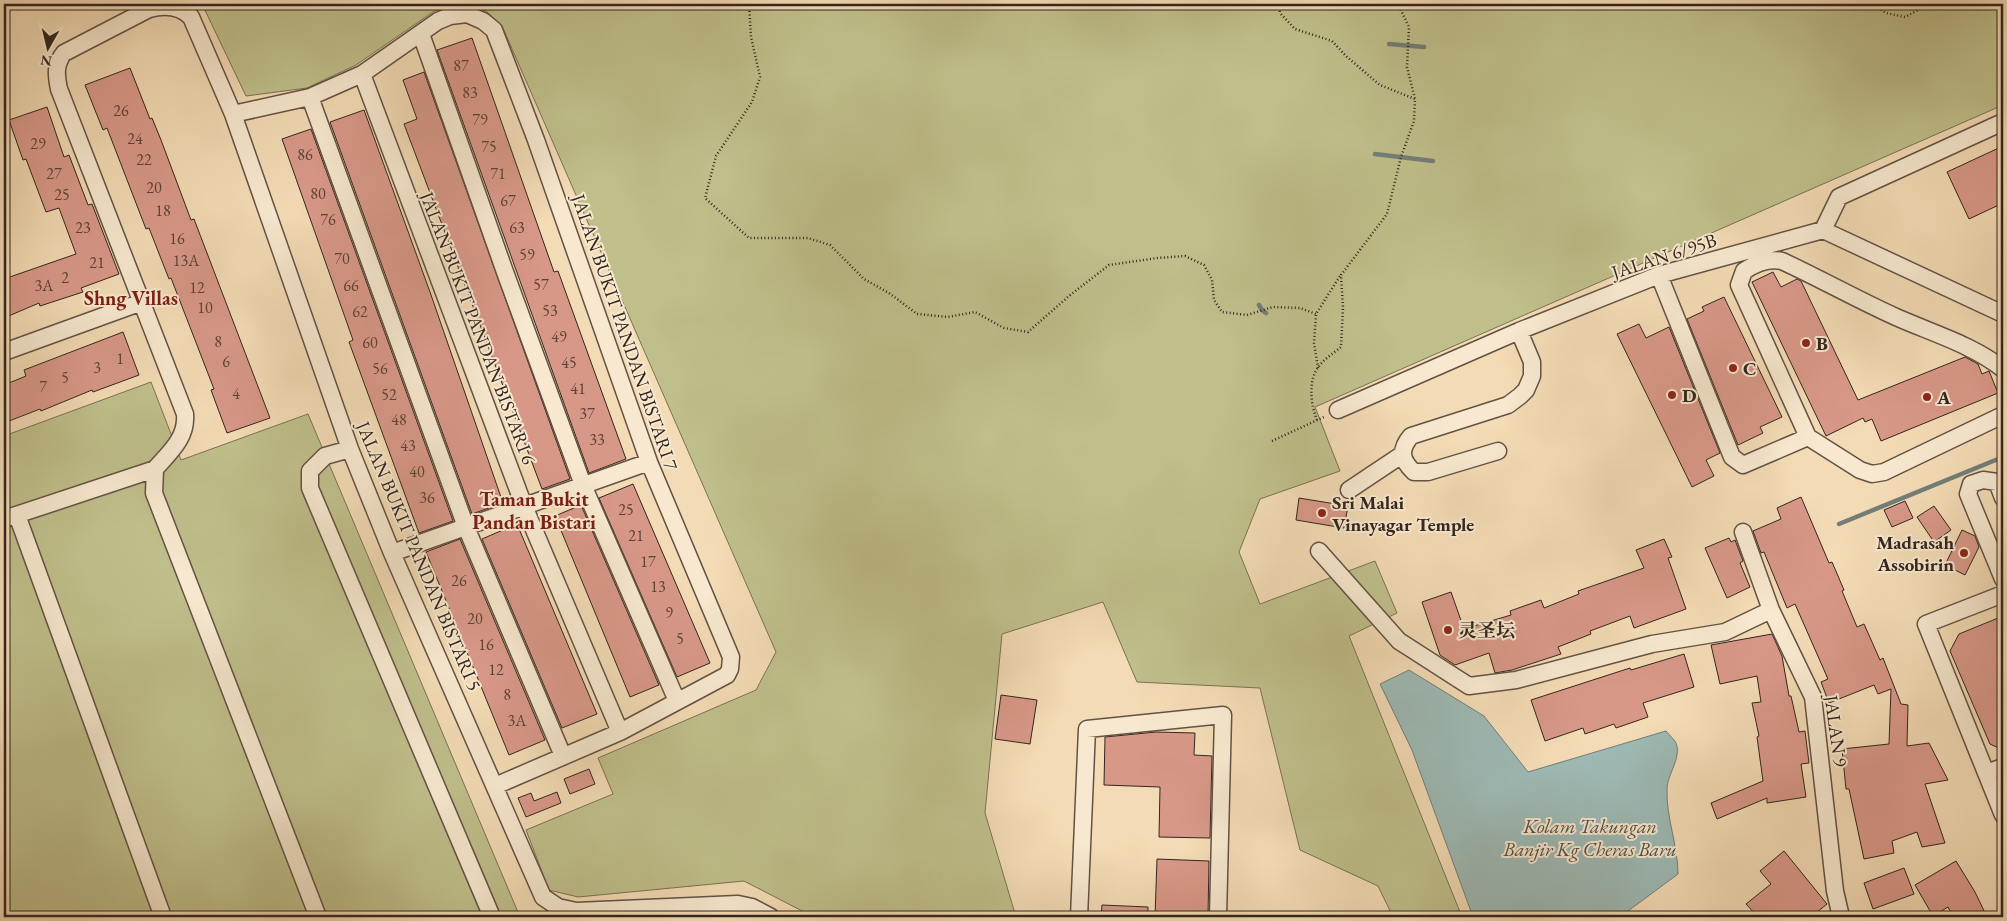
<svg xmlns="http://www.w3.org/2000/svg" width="2007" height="921" viewBox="0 0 2007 921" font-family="'EB Garamond','Noto Serif SC',serif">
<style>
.green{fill:#bfbf8b;stroke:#797254}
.water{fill:#9db9b4;stroke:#737e78}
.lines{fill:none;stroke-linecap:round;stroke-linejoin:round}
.stream{stroke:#737e78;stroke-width:4.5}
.building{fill:#d89888;stroke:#33251e}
.minor-casing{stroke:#635244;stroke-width:19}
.path{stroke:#33251e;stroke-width:2.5;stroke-dasharray:1 2.5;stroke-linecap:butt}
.minor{stroke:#f7e8cf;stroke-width:16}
.poi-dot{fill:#8f2418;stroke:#f7e8cf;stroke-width:2}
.labels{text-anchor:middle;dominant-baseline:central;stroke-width:4;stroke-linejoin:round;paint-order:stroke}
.number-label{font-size:16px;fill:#5c4238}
.street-label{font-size:19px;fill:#33251e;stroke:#f7e8cf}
.poi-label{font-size:19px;font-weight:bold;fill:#33251e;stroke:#f7e8cf;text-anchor:start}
.neighbourhood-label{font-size:20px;font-weight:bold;fill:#7a1f14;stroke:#f7e8cf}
.water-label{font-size:20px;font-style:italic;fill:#53514b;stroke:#f7e8cf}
</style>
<rect width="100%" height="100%" fill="#f3dbb5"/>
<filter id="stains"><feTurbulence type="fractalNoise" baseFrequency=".004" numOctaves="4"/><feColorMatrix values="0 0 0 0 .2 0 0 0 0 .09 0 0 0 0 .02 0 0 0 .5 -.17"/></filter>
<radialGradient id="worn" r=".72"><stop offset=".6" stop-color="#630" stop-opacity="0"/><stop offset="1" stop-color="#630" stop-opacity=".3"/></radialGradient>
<path class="green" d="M202,4H2003V105L1315,407L1340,471L1260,499L1239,552L1260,604L1375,561L1397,613L1349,636L1462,917H1393L1378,886L1300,850L1260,688L1137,682L1103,602L1002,634L985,813L1016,917H809L808,914L744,881L578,897L549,890L526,830L613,794L598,758L756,690L776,652L502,26L486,11L468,5L447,6L433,12L356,65L307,88L246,96Z
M151,382L181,460L308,414L520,917H4V436Z"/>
<path class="water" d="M1409,670L1484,716L1528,772L1666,731C1669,735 1674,739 1676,743C1682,757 1667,775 1667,789C1666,818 1678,845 1678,874L1620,917H1473L1412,750L1380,684Z"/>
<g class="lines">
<path class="stream" d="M1389,44L1424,47
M1375,154L1433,161
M1259,305L1262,310L1266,313
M1839,524L2003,457"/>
</g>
<path class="building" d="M472,38L554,272L558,271L626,459L589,473L437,50Z
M130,68L150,119L152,118L161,140L191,220L194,219L270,418L227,433L211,390L214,389L171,278L169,279L149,228L146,229L107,128L103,130L85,85Z
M424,72L570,479L542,489L404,124L417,119L403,80Z
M47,107L64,157L69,155L88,205L92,204L119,274L81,288L83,292L40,306L39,303L4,318V279L76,254L59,208L46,212L26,159L23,160L9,120Z
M364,110L430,292L503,503L472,514L330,122Z
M311,129L453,521L419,533L349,342L353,340L282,139Z
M2003,146V203L1969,219L1947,172Z
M1773,272L1781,287L1797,279L1801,281L1858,400L1965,357L1978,364L1982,374L1989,371L1998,393L1881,441L1872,419L1865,422L1863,418L1826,436L1752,282Z
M1724,297L1782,417L1760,427L1763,433L1738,445L1687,319L1704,311L1702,307Z
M1639,324L1646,338L1669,327L1720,453L1706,460L1714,476L1692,487L1617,334Z
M123,332L139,375L93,392L92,390L41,411L40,409L4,423V385L26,376L24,370Z
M633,484L710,663L677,677L599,498Z
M1801,497L1829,563L1832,562L1844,590L1842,591L1857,627L1864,624L1880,660L1883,658L1901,704L1908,705L1907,746L1929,743L1948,780L1925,784L1945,843L1922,847L1917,832L1892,841L1894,853L1864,859L1849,789H1846L1842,749L1889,744L1891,689L1878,694L1874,685L1829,703L1821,682L1828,679L1795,604L1787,608L1764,552L1761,553L1753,531L1781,519L1777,508Z
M1299,498L1348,506L1344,528L1296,520Z
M1905,501L1913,518L1892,527L1884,510Z
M581,505L659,685L630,697L555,516Z
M1934,506L1951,530L1934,542L1917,517Z
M517,524L597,714L562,728L482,539Z
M1962,530L1975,536L1979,547L1965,575L1945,565Z
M1729,538L1731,542L1735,540L1743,561L1740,563L1750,587L1727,598L1705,548Z
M460,539L545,740L509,755L426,552Z
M1664,539L1672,557L1668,558L1686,609L1634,628L1630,616L1590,631L1591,634L1558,647L1561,654L1512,670L1495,673L1489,653L1455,665L1440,655L1422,602L1451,592L1464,629L1511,615L1510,611L1541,600L1544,608L1579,594L1578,591L1644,568L1636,550Z
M2003,616V750L1990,744L1950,651L1959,634Z
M1772,634L1782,656L1789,696H1791L1799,732L1805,731L1809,763L1801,764L1806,797L1767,803V798L1717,819L1711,803L1763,781L1757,737L1759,736L1752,703L1761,702L1757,676L1720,684L1711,645Z
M1684,654L1694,687L1643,703L1648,717L1616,728L1614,724L1585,734L1583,728L1545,741L1531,700L1630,668L1631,670Z
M1001,695L1037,700L1030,744L995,739Z
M1156,732L1195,733L1194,755L1212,756L1210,838L1159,837L1160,787L1104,785L1105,737Z
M589,769L595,784L570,794L564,779Z
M557,792L561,803L526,817L518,798L531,793L534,801Z
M1784,851L1827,904L1811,917H1758L1746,904L1771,884L1760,871Z
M1157,859L1209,861L1208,917H1155Z
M1956,861L1975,892L1987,917H1953L1948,907L1933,916L1915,885Z
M1904,868L1914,894L1873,909L1864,883Z
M1102,905L1148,907V917H1101Z"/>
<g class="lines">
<g class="minor-casing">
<path id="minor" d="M421,34L505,272L583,485L677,701
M362,74L524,506L620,732
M310,97L466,527L563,756
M233,114L310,97L362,74L438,21L450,16L467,14L483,21L494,30L536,140L649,462L731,657L730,669L727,675L620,732L495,786
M1823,230L1839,197L2003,122
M1659,275L1732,457L1743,465L1808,437L1860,470L1872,474L1884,472L2003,415
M4,352L142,302
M1338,410L1519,331L1659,275L1823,230L2003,314
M1808,437L1739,285L1744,271C1756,263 1768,258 1782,261C1821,279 1858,300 1896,317C1932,333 1973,345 2003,369
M350,449L325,456L310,471V488L492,917
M1498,451L1428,472H1414C1401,460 1399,450 1411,436L1508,405L1520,396L1526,390L1532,376V362L1519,331
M155,469C170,452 187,438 185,414L59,89C56,75 55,64 64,53L149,9C164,5 180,6 191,17L233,114L350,449L392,553L543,897L558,907L576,911L738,904L752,907L771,917
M155,469L154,493L318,917
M1349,490L1403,454
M2003,498L1997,482L1983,480L1971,484L1968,494L2003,579
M17,515L163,917
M4,519L155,469
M1743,532L1771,610L1813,697L1835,891L1841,917
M1319,551L1399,641L1469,686L1516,680L1652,644L1725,632L1771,610
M392,553L649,462
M2003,594L1926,624L2003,815
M1986,773L2003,767
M1079,917L1087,729L1223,715L1218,917"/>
</g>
<path class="path" d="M749,4L751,37L760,77L752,102L716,156L705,198L749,238H808L830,245L864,279L889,293L917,314L948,317L975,312L1004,328L1028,332L1069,296L1109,265L1157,258L1185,256L1204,265L1212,280L1214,300L1222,312L1247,315L1273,307L1300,308L1316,314
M1279,4L1280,13L1295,29L1332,41L1347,57L1380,85L1415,99
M1872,4L1886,13L1905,17L1920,9L1924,4
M1318,368L1314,343L1316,314L1340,276
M1317,420C1311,405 1308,383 1317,369C1322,360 1334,353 1341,347L1343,308L1341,275L1387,214L1401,157L1414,121L1415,99L1407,67L1409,27L1398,4
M1272,441L1326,416"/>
<use href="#minor" class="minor"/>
</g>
<g class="poi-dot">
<circle cx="1806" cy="343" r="5"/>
<circle cx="1733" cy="368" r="5"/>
<circle cx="1672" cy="395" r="5"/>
<circle cx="1927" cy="397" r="5"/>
<circle cx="1322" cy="513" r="5"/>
<circle cx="1964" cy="553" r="5"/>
<circle cx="1448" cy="630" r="5"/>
</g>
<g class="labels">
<g class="number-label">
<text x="461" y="65">87</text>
<text x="470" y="92">83</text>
<text x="121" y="110">26</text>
<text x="480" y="119">79</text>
<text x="135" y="138">24</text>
<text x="38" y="143">29</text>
<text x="489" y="146">75</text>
<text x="305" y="154">86</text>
<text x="144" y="159">22</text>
<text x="54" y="173">27</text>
<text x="498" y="173">71</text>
<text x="154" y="187">20</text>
<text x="318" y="193">80</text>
<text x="62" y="194">25</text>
<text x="508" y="200">67</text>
<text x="163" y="210">18</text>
<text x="328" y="219">76</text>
<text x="83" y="227">23</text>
<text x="517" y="227">63</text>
<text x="177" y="238">16</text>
<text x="527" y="254">59</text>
<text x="342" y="258">70</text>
<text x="186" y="260">13A</text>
<text x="97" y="262">21</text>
<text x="65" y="277">2</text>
<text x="541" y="284">57</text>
<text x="44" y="285">3A</text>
<text x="351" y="285">66</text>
<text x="197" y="287">12</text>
<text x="205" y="307">10</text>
<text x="550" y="310">53</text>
<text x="360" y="311">62</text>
<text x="559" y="336">49</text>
<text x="218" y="341">8</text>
<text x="370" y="342">60</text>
<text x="120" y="358">1</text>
<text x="226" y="361">6</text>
<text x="569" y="362">45</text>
<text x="97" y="367">3</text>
<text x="380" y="368">56</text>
<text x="65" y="377">5</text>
<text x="43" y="386">7</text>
<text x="578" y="388">41</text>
<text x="236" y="393">4</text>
<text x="389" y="394">52</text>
<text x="587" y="413">37</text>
<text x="399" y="419">48</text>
<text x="597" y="439">33</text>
<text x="408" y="445">43</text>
<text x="417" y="471">40</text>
<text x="427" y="497">36</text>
<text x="626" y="509">25</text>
<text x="636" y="535">21</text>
<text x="648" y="561">17</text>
<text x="459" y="580">26</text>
<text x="658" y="586">13</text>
<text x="669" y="612">9</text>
<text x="475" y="618">20</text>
<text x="680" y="638">5</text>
<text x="486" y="644">16</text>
<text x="496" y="669">12</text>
<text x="507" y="694">8</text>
<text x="517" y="720">3A</text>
</g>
<g class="street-label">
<text transform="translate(1664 256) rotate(-18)">JALAN 6/95B</text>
<text transform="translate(478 328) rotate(69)">JALAN BUKIT PANDAN BISTARI 6</text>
<text transform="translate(625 332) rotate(71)">JALAN BUKIT PANDAN BISTARI 7</text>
<text transform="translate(419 556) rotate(67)">JALAN BUKIT PANDAN BISTARI 5</text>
<text transform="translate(1836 731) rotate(82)">JALAN 9</text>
</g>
<g class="poi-label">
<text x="1816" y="343">B</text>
<text x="1743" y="368">C</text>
<text x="1682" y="395">D</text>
<text x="1937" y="397">A</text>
<text x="1332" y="502">Sri Malai<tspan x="1332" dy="22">Vinayagar Temple</tspan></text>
<text x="1954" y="542" text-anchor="end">Madrasah<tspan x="1954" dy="22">Assobirin</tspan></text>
<text x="1458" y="630">灵圣坛</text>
</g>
<g class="neighbourhood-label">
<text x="131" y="298">Shng Villas</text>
<text x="534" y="499">Taman Bukit<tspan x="534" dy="23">Pandan Bistari</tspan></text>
</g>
<g class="water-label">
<text x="1590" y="826">Kolam Takungan<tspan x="1590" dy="23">Banjir Kg Cheras Baru</tspan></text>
</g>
</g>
<rect width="2007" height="921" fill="none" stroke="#f3dbb5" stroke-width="20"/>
<rect x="5" y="5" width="1997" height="911" fill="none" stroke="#33251e" stroke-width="2.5"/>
<rect x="10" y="10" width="1987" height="901" fill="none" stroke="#33251e"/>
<g transform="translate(48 48) rotate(188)" stroke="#f7e8cf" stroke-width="4" paint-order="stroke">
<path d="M0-4L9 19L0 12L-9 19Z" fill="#33251e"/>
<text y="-8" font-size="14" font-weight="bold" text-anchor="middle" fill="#33251e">N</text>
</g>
<rect width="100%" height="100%" filter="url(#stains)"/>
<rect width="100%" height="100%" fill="url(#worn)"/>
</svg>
